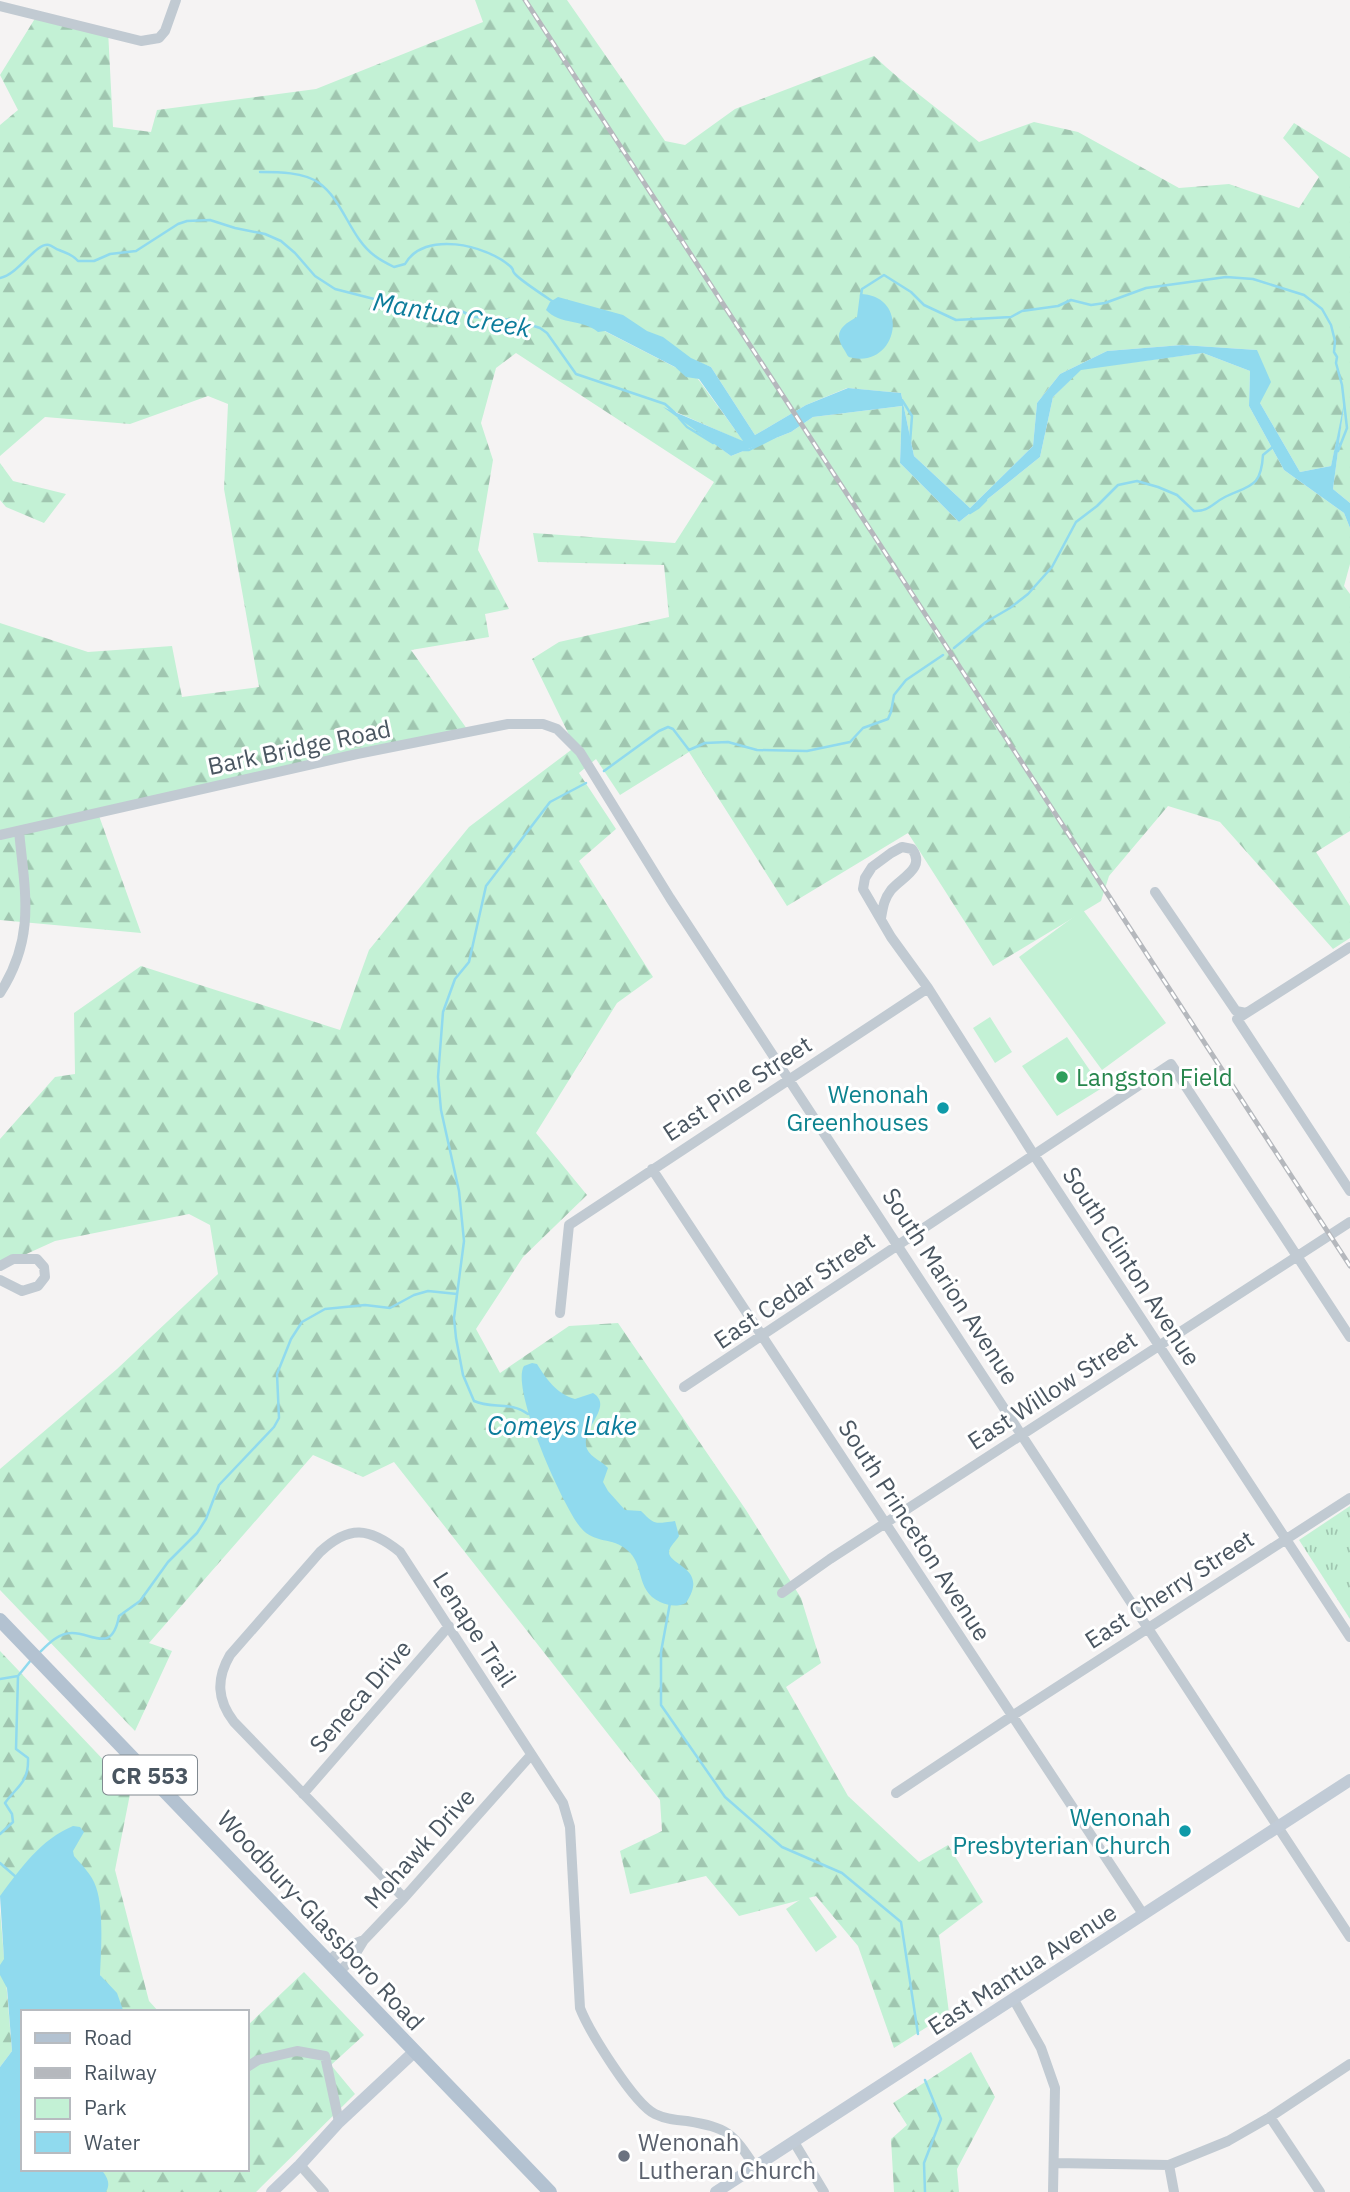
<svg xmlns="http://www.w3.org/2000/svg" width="1350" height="2192" viewBox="0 0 1350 2192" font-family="'IBM Plex Sans',sans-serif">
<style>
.green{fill:#c3f1d5}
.forest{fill:url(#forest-firs)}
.park{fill:url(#park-tufts)}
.water{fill:#90daee}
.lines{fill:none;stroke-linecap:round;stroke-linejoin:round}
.stream{stroke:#90daee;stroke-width:2.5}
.street{stroke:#c1cad2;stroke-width:10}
.secondary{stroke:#c1cbd6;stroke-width:12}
.primary{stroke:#b3c2d1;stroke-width:14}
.rail-casing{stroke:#b5b8bd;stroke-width:5}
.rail{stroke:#fff;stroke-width:2.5;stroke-dasharray:8;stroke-linecap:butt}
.leisure-dot{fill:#2e9e5b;stroke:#fff;stroke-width:2.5}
.culture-dot{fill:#0f9aa8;stroke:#fff;stroke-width:2.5}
.worship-dot{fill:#6b7280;stroke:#fff;stroke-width:2.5}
.labels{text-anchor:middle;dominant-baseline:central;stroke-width:6;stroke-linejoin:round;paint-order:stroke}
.shield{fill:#fff;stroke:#808990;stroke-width:2}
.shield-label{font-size:23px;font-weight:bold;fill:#4a5661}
.street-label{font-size:24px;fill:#4a5661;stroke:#fff}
.leisure-label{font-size:24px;fill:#27864d;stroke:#fff;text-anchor:start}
.culture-label{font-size:24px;fill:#0d838f;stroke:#fff;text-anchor:end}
.worship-label{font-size:24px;fill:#5b616d;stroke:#fff;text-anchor:start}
.water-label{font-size:26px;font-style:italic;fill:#0c7c9b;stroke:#fff}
</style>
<defs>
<pattern id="forest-firs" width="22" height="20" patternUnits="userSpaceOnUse" patternTransform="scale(1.75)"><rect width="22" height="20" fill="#c3f1d5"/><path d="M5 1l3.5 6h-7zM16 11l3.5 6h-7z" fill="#a0c6b0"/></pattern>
<pattern id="park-tufts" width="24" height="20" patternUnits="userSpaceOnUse" patternTransform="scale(1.75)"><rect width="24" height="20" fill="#c3f1d5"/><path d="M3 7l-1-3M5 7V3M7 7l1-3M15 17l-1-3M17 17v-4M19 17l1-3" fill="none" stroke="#a0c6b0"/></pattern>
</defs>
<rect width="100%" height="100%" fill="#f5f3f3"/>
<path class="green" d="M1083,910L1166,1023L1102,1070L1019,957Z
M990,1017L1012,1052L995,1063L973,1028Z
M1067,1037L1102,1088L1057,1116L1022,1066Z
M807,1895L837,1937L816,1952L786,1909Z"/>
<path class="forest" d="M475,0H567L665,141L685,145L735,109L874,56C907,87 944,113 979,142L1034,122L1078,132L1179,188L1229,184L1299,208L1319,177L1283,138L1294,123L1350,158V503L1333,489L1343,412L1331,466L1300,472L1260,403L1257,350L1182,345L1107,351L1060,374L1037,403L1033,446L970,508L914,456L901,393L847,388L806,405L755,435L711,367L550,303L698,379L744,442L667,408L731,456L791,432L813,417L902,406L900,463L959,522L1040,457L1053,397L1081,369L1203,353L1250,371L1249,406L1284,470L1344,513L1350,528V564L1344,586L1350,594V831L1316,852L1350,906V938L1333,949L1220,822L1168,806L1109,876L1101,901L993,966L908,833L787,906L689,752L620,795L596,759L579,773L616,829L579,861L653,977L617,1003L536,1133L587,1195L523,1257L476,1329L500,1373L569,1326L618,1323L746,1510L801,1598L821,1663L786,1687L848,1796L919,1862L948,1845L983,1902L939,1935L949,2013L894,2048L858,1946L816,1896L739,1916L706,1876L630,1894L620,1851L662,1831L660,1800L394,1462L363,1477L313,1455L149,1643L172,1651L135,1731L0,1590V1469L117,1369L218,1274L210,1225L189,1214L55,1241L0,1266V1139L55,1077L75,1074L74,1013L141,966L340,1030L369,950L469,827L575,747L532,659L559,642L669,617L664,565L538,562L533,533L675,543L714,482L516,353L496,368L481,423L493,460L478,550L509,609L485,614L489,637L411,650L467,729L98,813L141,933L0,920V623L88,652L172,646L182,697L259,687L224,489L228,404L208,396L130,424L45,417L0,456V125L18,110L0,75L39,12L108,30L113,127L151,132L157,110L316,89L483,22Z
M0,463L13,481L66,494L44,523L6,507L0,500Z
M0,1651L131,1789L115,1870L149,2001L159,2012H122L100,1975L98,1895L0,1897Z
M0,1910L12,2051L0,2067Z
M304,1972L364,2035L331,2065L355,2094L256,2192H98L104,2174L101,2169H247V2026Z
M971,2052L995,2097L957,2169L959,2192H894L891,2139L907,2125L893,2103Z"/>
<path class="park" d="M1350,1506V1619L1299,1540Z"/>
<path class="water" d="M860,294C910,295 899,366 853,358C847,357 848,356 845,351C833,334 840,326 857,317Z
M558,297L623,315L647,331L663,337L691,358L711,367L755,435L806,405L848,388L901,393L914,456L970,508L1033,446L1037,403L1060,374L1107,351L1182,345L1257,350L1271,382L1260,403L1300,472L1331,466L1345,398L1333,489L1350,503V528L1344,513L1284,470L1249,406L1250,371L1203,353L1081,370L1053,397L1040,457L959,522L900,463L902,406L813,417L791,432L731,456L663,407L743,441L699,379L686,377L675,367L605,331L598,332C583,319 560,325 546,310L550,302Z
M532,1363L537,1364C546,1379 557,1394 575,1399L593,1393C615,1407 579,1429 587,1449C591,1458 602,1461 608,1468L603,1482L608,1491L625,1510L641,1511C655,1525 654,1524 675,1521L679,1536C676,1541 670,1546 669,1551C667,1566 710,1567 686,1603C677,1607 669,1606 660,1602C635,1590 645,1564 627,1550C613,1537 594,1544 581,1528C563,1507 510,1388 524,1366Z
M73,1826L80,1827L84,1832L73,1851L74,1856C82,1865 92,1875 96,1887C104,1909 101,1952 100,1975L117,1993L123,2010L23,2012V2169H101C107,2177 111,2183 106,2192H0V2067L12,2051L7,1988L0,1975V1965L4,1959L0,1896C20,1869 41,1839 73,1826Z"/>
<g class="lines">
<path class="stream" d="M260,172C278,172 304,172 319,183C344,201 350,238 375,256C380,260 388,264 394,267L405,264C424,230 486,245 510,266C516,272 510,269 516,275C523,282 543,295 552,301
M0,278C19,274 36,242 49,245C53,246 55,249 59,250C66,253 72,254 78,261H94L110,254L136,251L178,224L187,221L210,220L235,228L265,234L281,241L295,253L315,276L335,289L378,300L398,310L461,311L474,317L515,320L540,328L547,333L576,374L665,404L675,413
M861,296L862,289L884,275L911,292L924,305L956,320L1011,317L1022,311L1058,306L1071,300L1091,305L1105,303L1146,288L1226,277L1253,279L1304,295L1322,309L1331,325L1335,341L1334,352L1337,357L1336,363L1342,385L1347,428L1338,451
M902,400L912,416L910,443
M679,418L687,427L713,443
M743,450H749L775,437
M970,513L978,508L986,500
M954,648L986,622L1010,608L1028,594L1052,567L1076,522L1097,506L1118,485L1137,481L1158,487L1177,495L1194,511C1208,512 1213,503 1225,497C1250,485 1261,488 1263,455L1274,446
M604,771L659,731L668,727L673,729L689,750L705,743L728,742L757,750L807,751L850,742L863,728L888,719L891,712L894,695L906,680L943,655
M528,1414C511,1401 491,1409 474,1401L463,1375L456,1338L454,1318L464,1241L459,1191L441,1110L438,1077L443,1012L455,979L469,962L486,886L550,802L586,783
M670,1603L661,1652V1705L725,1797L782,1847L842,1873L901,1922L918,2034
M39,1653C48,1644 58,1633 72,1633C93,1633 112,1654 119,1616L140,1601L168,1562L197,1533L206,1519L219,1485L274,1427L279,1418L277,1374L291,1339L302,1322L325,1309L365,1305L390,1308L414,1295L428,1291L457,1294
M0,1679L18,1676L31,1660
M0,1834L13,1822L12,1814L5,1803C17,1786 29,1783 28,1758L16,1749L18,1676
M0,1863L16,1877
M925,2080L941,2119L924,2163L925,2192"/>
<path class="street" d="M0,6L141,41L159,38L165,31L176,0
M0,835L357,754L508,724H543L557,729L580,752L670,898L1350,1937
M1155,892L1236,1011L1246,1013
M881,918C883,907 884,899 891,890C902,877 926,868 912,849L902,847L891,853L872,867L865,878L863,889L891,937L928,988L1034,1155L1350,1637
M1350,947L1237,1019L1350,1191
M0,993C36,937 25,893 19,831
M652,1169L1143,1914
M0,1266L13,1259H37L44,1267L45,1277L38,1286L22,1291L0,1280
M560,1313L569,1225L928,988
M684,1387L1171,1064L1350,1337
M782,1593L830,1559L1350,1222
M896,1793L1012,1716L1350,1498
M303,1794L449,1626
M404,1898L234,1722C217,1700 216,1679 230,1655L320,1552C349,1525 369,1527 400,1552L563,1803L570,1827L580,2008C589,2031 634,2104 655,2114C665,2119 676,2120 687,2121C728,2128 732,2132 755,2167
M329,1961L343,1948L364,1940
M340,1971L353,1958L364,1940L404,1898L531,1755
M1014,2000L1041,2048L1055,2088L1053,2192
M247,2067L258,2060L297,2051L325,2056L339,2122
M1270,2117L1320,2192
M794,2142L824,2192
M1055,2163L1169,2165L1228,2141L1270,2117L1350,2064
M300,2165L324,2192
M1169,2165L1174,2192"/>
<path class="secondary" d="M272,2192L300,2165L339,2122L414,2052
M716,2192L1350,1780"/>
<path class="primary" d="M0,1620L550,2192"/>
<g class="rail-casing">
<path id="rail" d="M525,0L1350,1266"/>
</g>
<use href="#rail" class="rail"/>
</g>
<circle class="leisure-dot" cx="1062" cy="1077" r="7"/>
<g class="culture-dot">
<circle cx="943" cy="1108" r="7"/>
<circle cx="1185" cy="1831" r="7"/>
</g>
<circle class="worship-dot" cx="624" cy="2156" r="7"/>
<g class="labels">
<rect class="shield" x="103" y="1755.5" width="94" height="39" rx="5"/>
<g class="shield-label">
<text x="150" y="1775">CR 553</text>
</g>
<g class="street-label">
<text transform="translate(299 747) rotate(-12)">Bark Bridge Road</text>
<text transform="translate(737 1088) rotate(-33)">East Pine Street</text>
<text transform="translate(1132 1266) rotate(57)">South Clinton Avenue</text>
<text transform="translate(951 1286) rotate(57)">South Marion Avenue</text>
<text transform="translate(794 1290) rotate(-34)">East Cedar Street</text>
<text transform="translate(1052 1390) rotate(-33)">East Willow Street</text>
<text transform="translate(915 1530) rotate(57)">South Princeton Avenue</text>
<text transform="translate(1169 1589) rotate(-33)">East Cherry Street</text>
<text transform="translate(475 1629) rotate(57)">Lenape Trail</text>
<text transform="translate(360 1696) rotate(-49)">Seneca Drive</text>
<text transform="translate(419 1848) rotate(-48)">Mohawk Drive</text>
<text transform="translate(321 1920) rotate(47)">Woodbury-Glassboro Road</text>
<text transform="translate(1022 1969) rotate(-33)">East Mantua Avenue</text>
</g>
<g class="leisure-label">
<text x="1076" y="1077">Langston Field</text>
</g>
<g class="culture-label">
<text x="929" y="1094">Wenonah<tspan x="929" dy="28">Greenhouses</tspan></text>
<text x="1171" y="1817">Wenonah<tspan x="1171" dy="28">Presbyterian Church</tspan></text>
</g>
<g class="worship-label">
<text x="638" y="2142">Wenonah<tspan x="638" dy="28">Lutheran Church</tspan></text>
</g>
<g class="water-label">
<text transform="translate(452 314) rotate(10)">Mantua Creek</text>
<text x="562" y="1425">Comeys Lake</text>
</g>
</g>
<rect x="21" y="2010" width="228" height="161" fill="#ffffff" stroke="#b7bbc0" stroke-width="2"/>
<rect x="35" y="2033" width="35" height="10" fill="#b3c2d1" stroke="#b7bbc0" stroke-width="2"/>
<text x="84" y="2045" font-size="21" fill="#4a5661">Road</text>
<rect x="35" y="2068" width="35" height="10" fill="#b5b8bd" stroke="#b7bbc0" stroke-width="2"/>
<text x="84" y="2080" font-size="21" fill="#4a5661">Railway</text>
<rect x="35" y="2098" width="35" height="21" fill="#c3f1d5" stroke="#b7bbc0" stroke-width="2"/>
<text x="84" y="2115" font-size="21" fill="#4a5661">Park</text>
<rect x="35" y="2132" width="35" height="21" fill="#90daee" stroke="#b7bbc0" stroke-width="2"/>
<text x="84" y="2150" font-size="21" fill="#4a5661">Water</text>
</svg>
